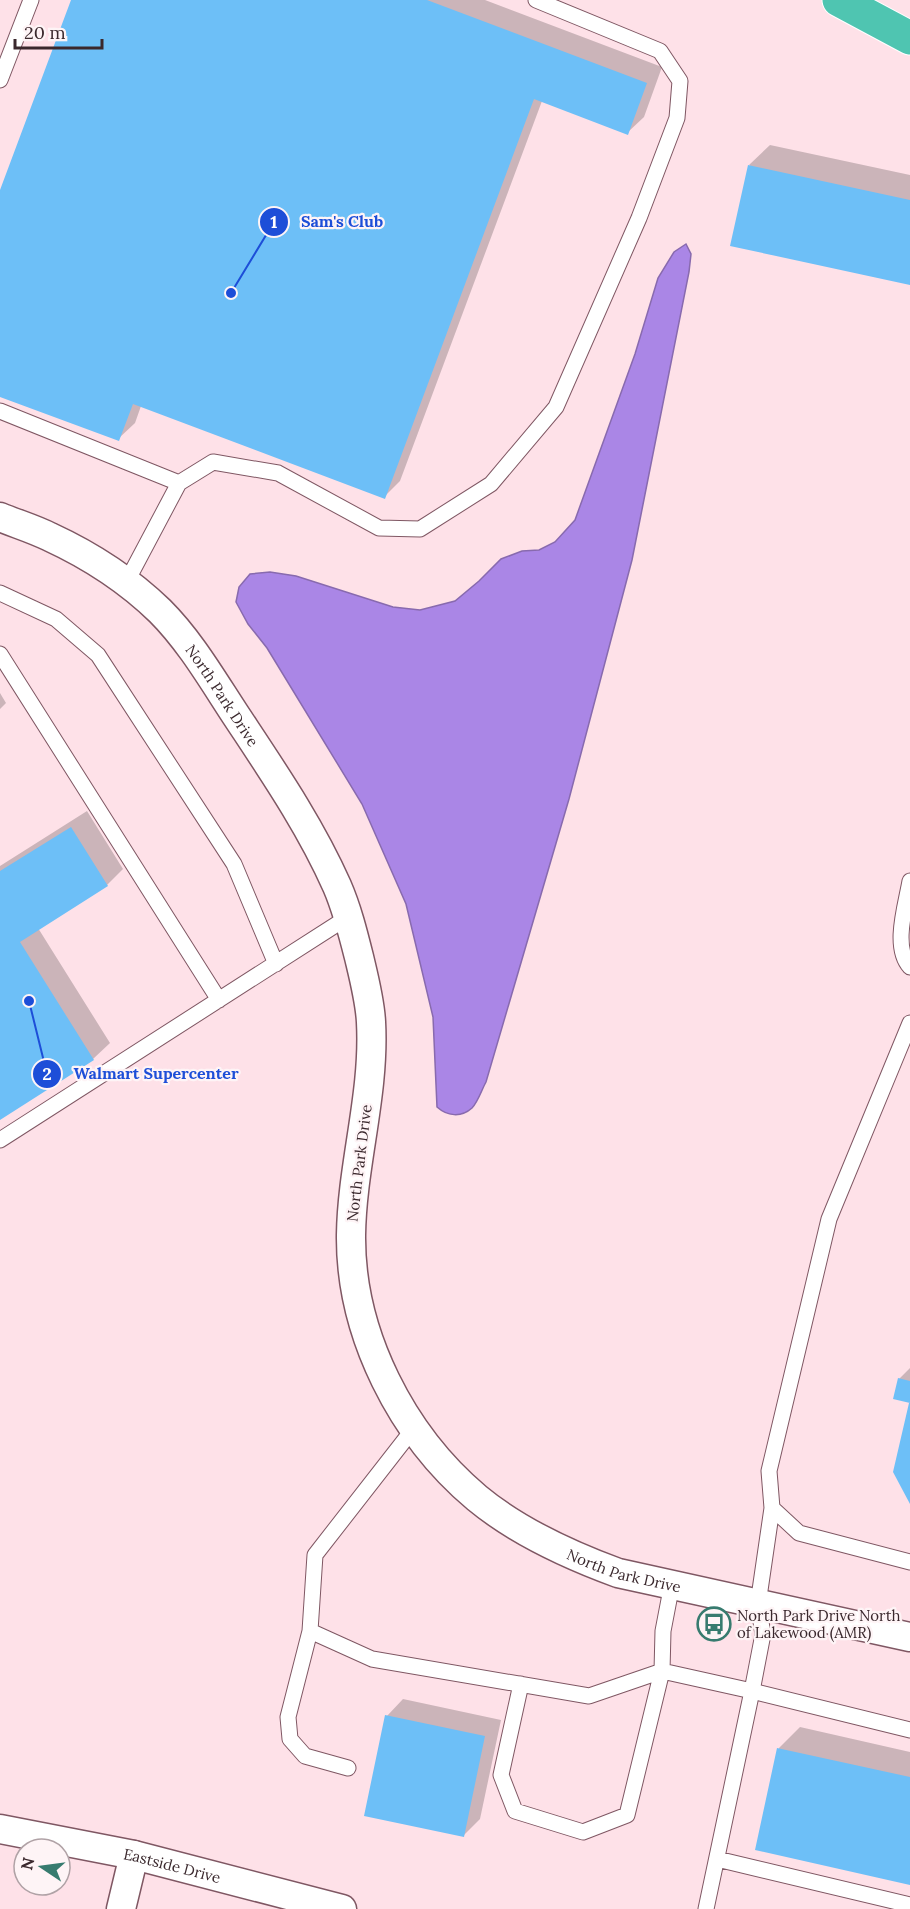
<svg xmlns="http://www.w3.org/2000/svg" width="910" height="1909" viewBox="0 0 910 1909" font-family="Lora,serif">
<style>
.water{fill:#aa86e6;stroke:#886aae;stroke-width:1.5}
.shadow{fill:#0003}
.building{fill:#6dbff7}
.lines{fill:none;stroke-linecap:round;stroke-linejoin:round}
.service-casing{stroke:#7f5763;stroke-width:17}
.minor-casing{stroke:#7f5763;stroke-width:31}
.motorway-casing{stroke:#fff;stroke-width:35}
.service{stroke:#fff;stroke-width:15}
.minor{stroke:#fff;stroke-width:28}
.motorway{stroke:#4fc5b1;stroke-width:33}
.labels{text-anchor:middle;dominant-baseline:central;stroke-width:4.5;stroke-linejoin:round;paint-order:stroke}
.street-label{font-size:15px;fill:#3a282d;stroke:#fef4f6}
.poi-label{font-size:15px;fill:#3a282d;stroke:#fef4f6;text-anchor:start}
.leader{fill:none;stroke:#1d4ed8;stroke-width:2}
.callout-dot{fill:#1d4ed8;stroke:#fef4f6;stroke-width:2}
.mark-label{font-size:18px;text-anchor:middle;font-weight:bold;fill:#fff}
.callout-label{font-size:16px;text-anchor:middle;font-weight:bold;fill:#1d4ed8;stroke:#fef4f6;stroke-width:4.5;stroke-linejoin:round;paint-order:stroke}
</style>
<rect width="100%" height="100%" fill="#fee1e8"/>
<path class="water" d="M686,244L691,254L689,272L632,560L569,799L486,1082C482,1089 478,1102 472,1108C461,1118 447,1116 437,1107L433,1017L406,904L362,804L267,648L248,624L236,602L239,587L250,574L270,572L296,576L393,607L420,610L455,601L479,581L501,559L522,551L539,550L555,542L575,520L635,354L658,278L674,252Z"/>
<path class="shadow" d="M72,0H485L662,67L644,117L627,133L542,101L400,481L384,497L141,406L135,423L118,439L0,395V194Z
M770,145L910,175V284L749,165Z
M0,693L6,703L0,709Z
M87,811L123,869L107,885L38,928L110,1043L93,1059L0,1118V866Z
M910,1368V1401L899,1379Z
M403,1699L501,1720L480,1819L463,1836L387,1716Z
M800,1727L910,1752V1883L757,1849L779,1748Z"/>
<path class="building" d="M71,0H427L647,83L628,135L534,99L385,499L133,404L119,441L0,397V190Z
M748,165L910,200V285L730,246Z
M71,827L108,886L20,942L94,1060L0,1120V871Z
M898,1378L910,1381V1403L893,1399Z
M909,1403H910V1504L893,1472Z
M385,1715L485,1736L464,1837L364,1816Z
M777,1748L910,1777V1885L755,1850Z"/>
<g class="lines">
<g class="service-casing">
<path id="service" d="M0,80L31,0
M0,411L179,483
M126,583L179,483L213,462L278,473L379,528L420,529L491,484L556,407L639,218L677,118L680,81L660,51L536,0
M0,593L56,619L98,655L234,864L276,964
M0,654L219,1000
M910,881C906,905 892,947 910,967
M910,1023L829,1219L769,1471L772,1508L799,1533L910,1562
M0,1140L348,917
M414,1428L315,1555L310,1631L372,1659L589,1696L662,1671
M772,1508L758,1604L763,1634L752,1691L910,1730
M672,1584L663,1631L662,1671L752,1691L706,1909
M310,1631L288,1717L290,1739L305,1756L348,1768
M521,1684L501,1775L515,1811L583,1832L627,1815L662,1671
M717,1859L910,1905"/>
</g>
<g class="minor-casing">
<g id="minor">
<path id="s1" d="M0,517C17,524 34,529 50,537C89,555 129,581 160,611C190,641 212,679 235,714C272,770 310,825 337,886C347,909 353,933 359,957C364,978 370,1001 371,1022C375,1094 352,1164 351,1235C350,1334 402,1435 477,1498C518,1532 569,1555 618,1573L910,1637"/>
<path id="s2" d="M0,1829L134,1855L342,1909"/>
<path d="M121,1909L134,1855"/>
</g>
</g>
<g class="motorway-casing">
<path id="motorway" d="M839,0L910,38"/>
</g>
<use href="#service" class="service"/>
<use href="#minor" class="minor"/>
<use href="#motorway" class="motorway"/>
</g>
<defs>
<g id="bus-ring" transform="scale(1.725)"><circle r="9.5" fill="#fef4f6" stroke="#377b6f" stroke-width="1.5"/><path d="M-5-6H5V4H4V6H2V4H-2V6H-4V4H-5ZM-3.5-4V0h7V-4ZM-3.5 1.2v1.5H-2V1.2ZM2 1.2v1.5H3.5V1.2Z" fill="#377b6f"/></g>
</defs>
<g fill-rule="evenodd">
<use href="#bus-ring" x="714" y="1624"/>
</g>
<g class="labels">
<g class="street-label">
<text stroke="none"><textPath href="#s1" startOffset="292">North Park Drive</textPath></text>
<text transform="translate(359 1163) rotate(-83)">North Park Drive</text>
<text stroke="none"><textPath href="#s1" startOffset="1336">North Park Drive</textPath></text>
<text stroke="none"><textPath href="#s2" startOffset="176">Eastside Drive</textPath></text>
</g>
<g class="poi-label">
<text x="737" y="1615">North Park Drive North<tspan x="737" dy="17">of Lakewood (AMR)</tspan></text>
</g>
</g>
<path class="leader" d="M231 293L274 222M29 1001L47 1074"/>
<g class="callout-dot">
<circle cx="231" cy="293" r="6"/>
<circle cx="29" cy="1001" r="6"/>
<circle cx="274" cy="222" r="15"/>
<circle cx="47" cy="1074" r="15"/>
</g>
<g class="mark-label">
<text x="274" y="228">1</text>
<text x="47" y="1080">2</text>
</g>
<g class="callout-label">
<text x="342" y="227">Sam's Club</text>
<text x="156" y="1079">Walmart Supercenter</text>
</g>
<g transform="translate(42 1867) rotate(283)"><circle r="28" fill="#fef4f6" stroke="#b0a2a6" stroke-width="1.5"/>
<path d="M0-4.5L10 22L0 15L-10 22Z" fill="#377b6f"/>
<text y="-9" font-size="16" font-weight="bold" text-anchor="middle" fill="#3a282d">N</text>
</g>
<path d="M15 39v9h87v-9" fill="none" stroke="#3a282d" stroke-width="3"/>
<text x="24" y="39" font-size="18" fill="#3a282d" stroke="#fef4f6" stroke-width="4.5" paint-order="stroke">20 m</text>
</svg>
